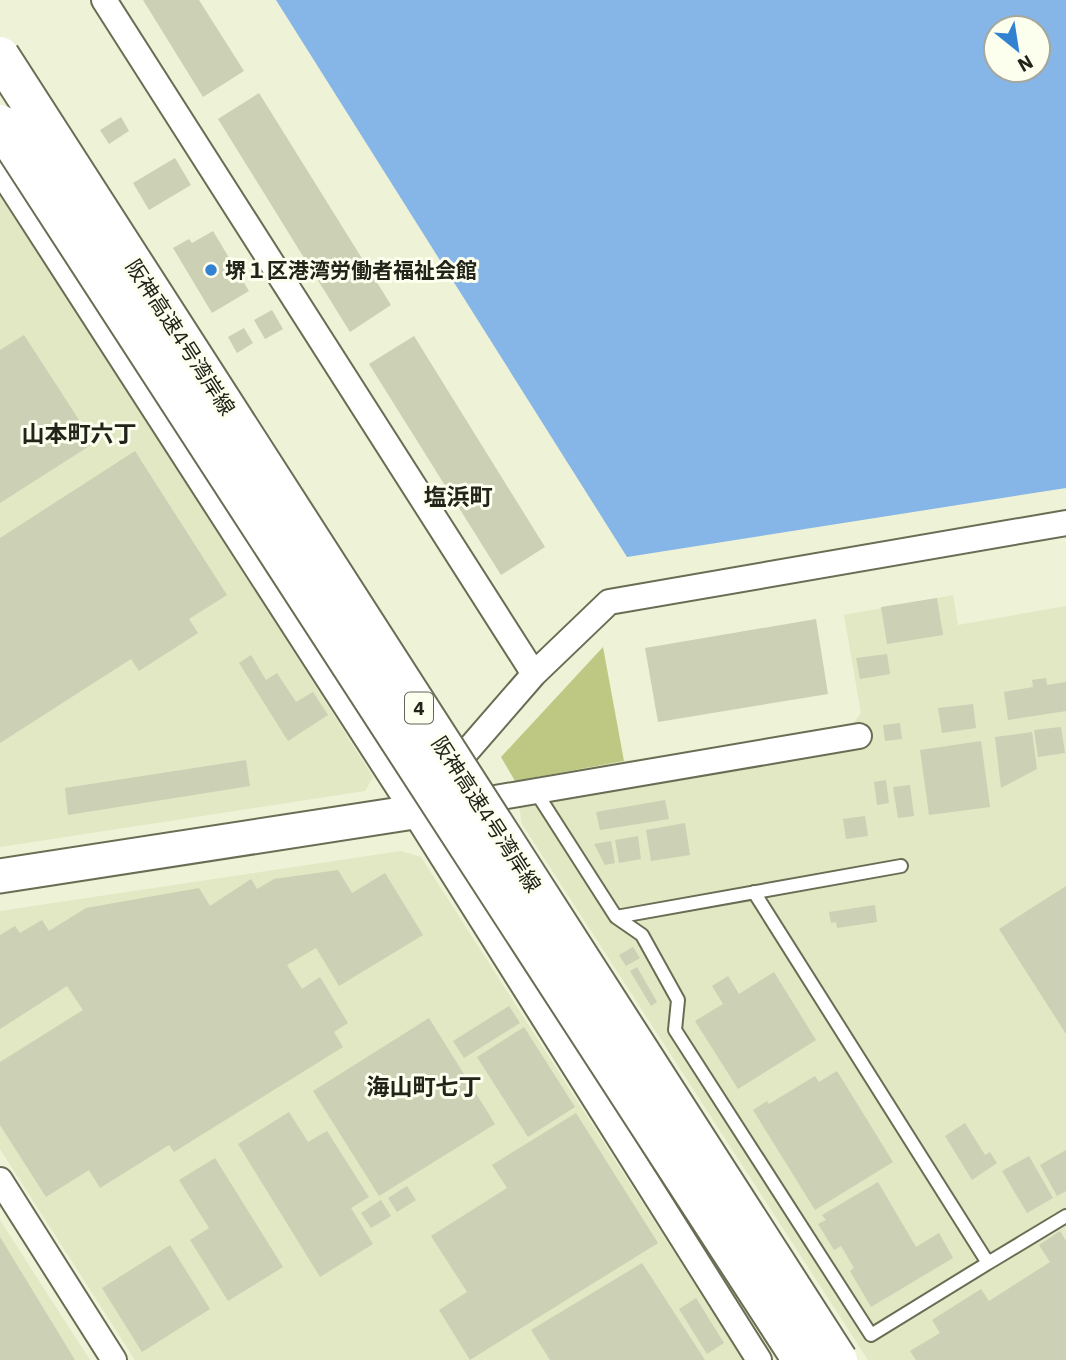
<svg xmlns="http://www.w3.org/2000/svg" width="1066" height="1360" viewBox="0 0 1066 1360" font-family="'IBM Plex Sans','Noto Sans JP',sans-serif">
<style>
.built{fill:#e2e7c4}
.forest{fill:#bfc883}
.water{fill:#86b5e8;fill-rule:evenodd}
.building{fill:#ccd0b4}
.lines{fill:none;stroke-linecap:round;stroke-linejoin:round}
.lane-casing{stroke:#696d54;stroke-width:16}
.street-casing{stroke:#696d54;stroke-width:28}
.secondary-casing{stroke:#696d54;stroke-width:37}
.lane{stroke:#fff;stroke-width:12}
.street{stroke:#fff;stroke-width:24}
.secondary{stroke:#fff;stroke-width:33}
.highway-bridge-casing{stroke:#696d54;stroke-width:42;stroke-linecap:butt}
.highway-bridge{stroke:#fff;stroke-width:38}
.poi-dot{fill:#3282d1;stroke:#fcfeee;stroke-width:2.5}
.labels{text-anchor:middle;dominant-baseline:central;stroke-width:6;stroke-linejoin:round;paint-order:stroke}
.shield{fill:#fcfeee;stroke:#63655a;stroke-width:2}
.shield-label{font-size:19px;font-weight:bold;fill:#22241a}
.poi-label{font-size:21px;font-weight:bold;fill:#22241a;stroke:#fcfeee;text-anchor:start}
.street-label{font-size:21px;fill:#22241a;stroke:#fcfeee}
.neighbourhood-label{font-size:23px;font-weight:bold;fill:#22241a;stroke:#fcfeee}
</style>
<rect width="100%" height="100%" fill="#eef2d6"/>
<path class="built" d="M0,190L373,777L365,791L0,847Z
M953,595L958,625L1066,606V1360H868L522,824L515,781L624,761L850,728L861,713L844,615Z
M401,851L421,857L743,1360H135L0,1149V911Z
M0,1220L90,1360H0Z"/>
<path class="forest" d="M603,647L624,761L515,781L501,757Z"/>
<path class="water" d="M276,0H1066V488L627,557ZM996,28H1038V70H996Z"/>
<path class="building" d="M143,0H199L244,71L203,97Z
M259,93L391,305L350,332L218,119Z
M121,117L129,131L109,144L100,130Z
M175,158L191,185L149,210L133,183Z
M213,231L249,291L212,313L173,248L189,239L192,243Z
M272,310L283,329L265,339L254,320Z
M244,328L253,343L237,353L228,337Z
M24,335L94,443L0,503V350Z
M414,336L545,547L501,575L369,364Z
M135,451L227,595L189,619L198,633L139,671L131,659L0,743V538Z
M937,598L943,635L887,644L881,607Z
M816,619L828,694L658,722L645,648Z
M887,654L890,674L860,679L856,658Z
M251,655L266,680L277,673L296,702L313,692L328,715L288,741L239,663Z
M1046,678L1047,685L1066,682V711L1008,720L1004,692L1033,687L1032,680Z
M973,704L976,728L942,733L938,708Z
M900,723L902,739L885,741L883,725Z
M1061,727L1065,753L1038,757L1034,730Z
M1032,732L1037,769L1001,788L995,737Z
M981,741L990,807L929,815L920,750Z
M246,760L250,786L68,815L65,788Z
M886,780L889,803L877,805L874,782Z
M910,785L914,816L898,818L893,787Z
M665,800L669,819L600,830L596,812Z
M865,816L868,836L846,839L843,819Z
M685,823L690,855L651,861L646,830Z
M638,836L641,859L619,863L615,840Z
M611,841L615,863L605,865L594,844Z
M338,870L352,893L385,873L423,935L339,986L316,948L287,965L302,989L320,977L348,1023L334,1032L343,1047L174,1152L169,1145L100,1188L89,1170L46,1197L0,1125V1062L83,1010L67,986L0,1029V935L15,926L20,933L42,920L49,931L86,908L199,888L210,906L251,879L257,889L274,879Z
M1066,886V1034L999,929Z
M875,905L877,922L837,928L836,922L831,923L829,912Z
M633,947L640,958L626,966L619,955Z
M637,967L657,1002L651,1006L630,971Z
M774,972L816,1040L738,1089L695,1021L723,1004L712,986L728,976L739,994Z
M509,1006L520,1023L464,1058L453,1041Z
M429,1018L495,1124L379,1196L313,1091Z
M524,1027L575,1107L528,1137L477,1057Z
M837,1071L893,1162L815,1210L753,1110L767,1101L769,1104L815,1076L819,1082Z
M289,1112L308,1142L327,1131L369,1197L351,1208L373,1244L320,1277L238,1144Z
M576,1113L658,1243L470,1360L439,1310L467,1292L431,1236L507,1188L492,1165Z
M965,1123L985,1155L990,1152L997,1163L972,1180L945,1136Z
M1066,1150V1191L1057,1196L1040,1165Z
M1029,1156L1053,1198L1027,1213L1002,1171Z
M215,1158L283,1267L228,1301L190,1240L209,1228L179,1180Z
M878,1182L916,1247L939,1233L953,1258L871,1307L850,1271L854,1268L841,1246L834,1250L818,1224L826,1220L822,1215Z
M407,1186L416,1200L397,1212L388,1198Z
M381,1200L391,1216L371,1228L361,1213Z
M1060,1231L1066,1241V1360H916L910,1351L940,1333L932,1320L981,1289L989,1301L1050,1262L1039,1245Z
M0,1237L75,1360H0Z
M170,1245L210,1309L142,1352L102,1288Z
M642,1263L705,1360H550L531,1330Z
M696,1298L724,1343L707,1354L679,1309Z"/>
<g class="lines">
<g class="lane-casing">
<path id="lane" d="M536,792L616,917L901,866
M616,917L642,935L678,1000L675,1030L871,1335L988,1263L754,892
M988,1263L1066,1216"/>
</g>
<g class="street-casing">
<path id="street" d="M104,0L534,674
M0,170L414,812L759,1360
M448,773L534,674L609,602L1066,523
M466,803L859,736
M0,1180L114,1360"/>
</g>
<g class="secondary-casing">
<path id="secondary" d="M0,876L414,812"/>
</g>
<use href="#lane" class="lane"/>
<use href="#street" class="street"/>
<use href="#secondary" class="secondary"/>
<g class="highway-bridge-casing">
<path id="highway-bridge" d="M0,56L838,1360
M0,124L802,1360"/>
</g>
<use href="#highway-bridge" class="highway-bridge"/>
</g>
<circle class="poi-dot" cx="211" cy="270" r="7"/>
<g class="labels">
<rect class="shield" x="405" y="692.5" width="28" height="31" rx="5"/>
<g class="shield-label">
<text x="419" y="708">4</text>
</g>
<g class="poi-label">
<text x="225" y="270">堺１区港湾労働者福祉会館</text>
</g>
<g class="street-label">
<text transform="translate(181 337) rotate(57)">阪神高速4号湾岸線</text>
<text transform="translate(487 814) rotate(57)">阪神高速4号湾岸線</text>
</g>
<g class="neighbourhood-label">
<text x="79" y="433">山本町六丁</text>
<text x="458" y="496">塩浜町</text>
<text x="424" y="1086">海山町七丁</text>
</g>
</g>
<g transform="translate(1017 49) rotate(150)"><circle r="33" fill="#fcfeee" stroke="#a5a799" stroke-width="2"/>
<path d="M0-5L12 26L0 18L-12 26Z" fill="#3282d1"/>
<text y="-10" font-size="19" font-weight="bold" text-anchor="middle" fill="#22241a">N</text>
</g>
</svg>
